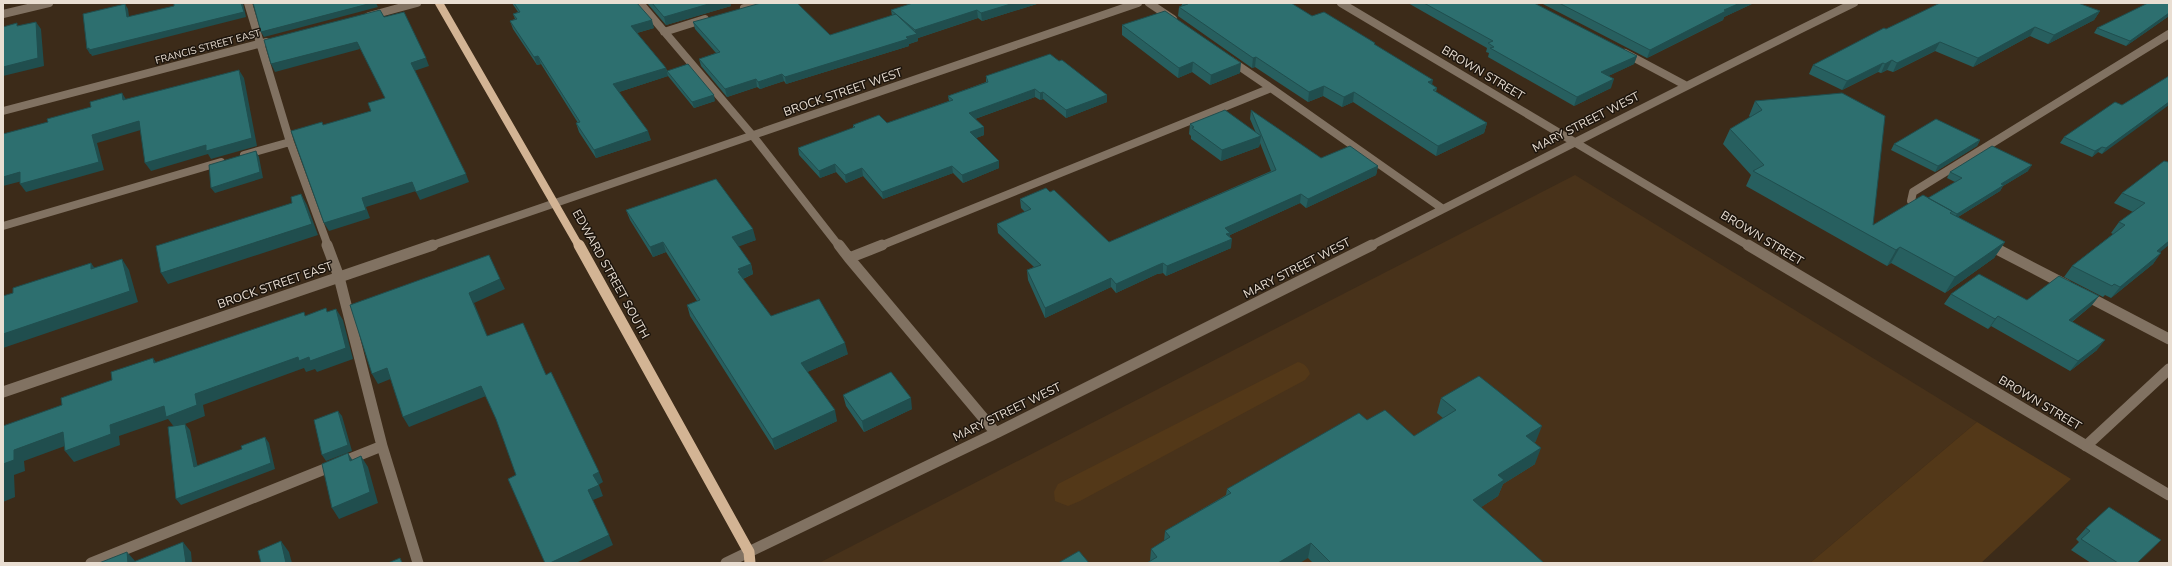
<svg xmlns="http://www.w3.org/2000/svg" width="2172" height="566" viewBox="0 0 2172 566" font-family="'Nunito Sans',sans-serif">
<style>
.built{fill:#48321a}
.green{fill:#533818}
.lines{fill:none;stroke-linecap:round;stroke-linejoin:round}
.minor-far1{stroke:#817262;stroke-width:8}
.minor{stroke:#817262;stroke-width:11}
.major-far1{stroke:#d3b494;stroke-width:8}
.major{stroke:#d3b494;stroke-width:11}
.wall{fill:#275f5f}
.shaded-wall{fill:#204e4e}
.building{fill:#2d6f6f;stroke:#204e4e}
.labels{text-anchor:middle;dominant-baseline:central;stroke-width:3;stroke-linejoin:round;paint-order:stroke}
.far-street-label{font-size:10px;fill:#e9ded2;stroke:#1d150d}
.street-label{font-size:12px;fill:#e9ded2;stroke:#1d150d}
</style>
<rect width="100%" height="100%" fill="#3c2b19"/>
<path class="built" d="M1575,175L1977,422L1810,563H819Z"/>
<path class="green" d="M1298,362C1305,364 1308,367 1310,374L1305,380L1080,501L1068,506L1055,501L1054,492L1058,484Z
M1977,422L2071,479L1981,563H1810Z"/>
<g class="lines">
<path class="minor-far1" d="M248,3L290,142L328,246
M640,3L753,136L839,246
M1149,3L1173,19
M1341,3L1749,246
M744,8L761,3
M3,14L49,3
M369,16L417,3
M664,32L705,19
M1625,53L1685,85
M1230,60L1271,88
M3,111L266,42
M244,155L290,142
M1922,210L1911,201L1913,192L2169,34
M3,226L221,162
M1988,244L1991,246
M430,246L1138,3
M880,246L1271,88L1443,209
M1370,246C1531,165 1692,82 1854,3"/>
<path class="minor" d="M327,245L339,277L382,446L418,563
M839,245L849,258
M882,245L849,258L996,433
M1748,245L2169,495
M1989,245L2066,285
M2083,294L2169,339
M3,392L433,245
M2086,446L2169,369
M91,563L382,446
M726,563L996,433L1372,245"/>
<path class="major-far1" d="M439,3L579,246"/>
<path class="major" d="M579,245L749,552L750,563"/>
</g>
<path class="wall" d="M512,3H637L654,28L637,33L666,68L667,71L715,101L694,108L668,76L619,92L651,140L596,158L579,132L576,123H578L541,64L537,65L513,29L510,21L515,19L513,14L518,12Z
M647,3H731V6L666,25Z
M1040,3L982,21L978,18L918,38V41L909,44V46L786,84L784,81L760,89L757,87L727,97L701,66L699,59L716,53L695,29L693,22L830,35L892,16L891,10Z
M1182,3H1291L1312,16L1375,45L1437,88L1436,92L1487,123L1484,133L1436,156L1353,102L1342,107L1323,96L1308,102L1255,67L1252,68L1178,16L1179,7L1182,5Z
M1408,3H1534L1637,56L1634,64L1608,76L1611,88L1574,106L1488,57L1489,53L1486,52L1487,48Z
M1541,3H1754L1724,17L1723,20L1647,58Z
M2169,3V16L2126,46L2094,33L2097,28Z
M2100,11L2094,20L2048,44L2030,36L1973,67L1935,51L1893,72L1887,70L1881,73L1878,72L1842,90L1809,74L1813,65L1886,29Z
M1122,25L1240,73L1210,85L1192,72L1178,78L1122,35Z
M986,76L1107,102L1066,118L1043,99L1040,100L1035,97L975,119L984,135L976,138L999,168L963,183L953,173L883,199L863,176L846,183L836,172L820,178L799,155L798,148L853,128V125L887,123L949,101L948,96L986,82Z
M2169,76L2102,154L2098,152L2092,157L2060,143L2064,137L2122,105Z
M1755,101L1873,225L1928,198L1955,182L1947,178L1950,172L2028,171L2003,186L2000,191L1958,217L2005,242L1994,258L1945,293L1891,263L1887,266L1746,186L1751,175L1723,144L1730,129L1750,117L1749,116Z
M1251,110L1321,158L1378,166L1376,175L1306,208L1300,203L1230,235L1231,248L1166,276L1163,273L1157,274L1116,293L1111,287L1045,318L1028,280L1027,270L1034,267L998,233L997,224L1025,212L1021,208L1020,199L1109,242L1271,171L1260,143L1259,147L1221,161L1191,139V136L1189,134L1190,124L1256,133L1250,119Z
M1980,140L1977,146L1935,172L1891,150L1894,144Z
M2168,162L2160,253L2153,264L2111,298L2105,295L2103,297L2064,277L2072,266L2113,234L2111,233L2119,222L2133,212L2114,203L2122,193Z
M626,210L756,240L738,246L751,264L753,274L743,279L771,316L848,354L807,372L837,421L775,450L690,316L687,305L697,301L666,252L653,257L630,220Z
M1951,294L2027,300L2099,296L2091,306L2072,322L2097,350L2070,371L1991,326L1988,329L1944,304Z
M843,395L912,409L864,432L846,406Z
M1441,398L1536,441L1534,443L1535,464L1503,484L1498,496L1481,507L1544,563H1313L1308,558L1150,561L1151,549L1164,541L1165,531L1226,495L1227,489L1367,420L1414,436L1443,418L1437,413Z
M2086,528L2137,563H2091L2071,550L2079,542L2076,539Z"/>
<path class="shaded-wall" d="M241,3H243L246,17L92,56L91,54H90L87,49Z
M372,3H376L378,7L264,37L261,32Z
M712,3H731V6L666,25L664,17Z
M1014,3H1040L982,21L981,13Z
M1740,3H1754L1724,17L1723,20L1647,58L1650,50L1724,10Z
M125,4L128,9L130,23L127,17Z
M977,10L978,18L918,38V41L909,44V46L786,84L785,77L915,34V30Z
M2100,11L2094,20L2048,44L2054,35Z
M2169,13V16L2126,46L2130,41Z
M652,20L654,28L633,34L631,26Z
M36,22L41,29L44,66L3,76V67Z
M2035,27L2030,36L1973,67L1978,58Z
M357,42L360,49L275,72L271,64Z
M1940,42L1935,51L1893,72L1897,63Z
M538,56L541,64L537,65L534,57Z
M1637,56L1634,64L1598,81L1601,72Z
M1256,57L1255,67L1252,68L1253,58Z
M426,58L429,66L414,71L411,63Z
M1892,60L1887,70L1881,73L1885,64Z
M1193,62L1192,72L1178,78L1179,68Z
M1241,63L1240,73L1210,85L1211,75Z
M1883,63L1878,72L1842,90L1847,81Z
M666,68L668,76L616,93L613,84Z
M239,70L244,78L257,146L211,159L208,154L151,171L145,163Z
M782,74L784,81L760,89L758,82Z
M756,79L757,87L727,97L725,89Z
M1614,79L1611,88L1574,106L1577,97Z
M1433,80L1431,90L1428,82Z
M1324,86L1323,96L1308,102L1309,92Z
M1035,89V97L969,121V113Z
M1043,92V99L1040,100V93Z
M1354,92L1353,102L1342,107L1344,97Z
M122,93L127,101L123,100Z
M714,95L715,101L694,108L692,102Z
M1107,95V102L1066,118V110Z
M2169,102V105L2102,154L2106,148Z
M139,121L144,129L97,143L104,170L26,192L20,184L92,135Z
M1487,123L1484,133L1436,156L1438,146Z
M984,127V135L971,140L970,132Z
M648,131L651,140L596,158L594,150Z
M1261,136L1259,147L1221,161L1222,150Z
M1980,140L1977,146L1935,172L1938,166Z
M2102,147L2098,152L2092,157L2095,151Z
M256,151L259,157L263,178L215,193L211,188Z
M999,161V168L963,183L962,175Z
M835,164L836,172L820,178L819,171Z
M2032,165L2028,171L2003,186L2000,191L1953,220L1957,214L2001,184Z
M952,166L953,173L883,199L882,192Z
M1378,166L1376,175L1306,208L1308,199Z
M862,168L863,176L846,183L845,175Z
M20,172L26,180L3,186V177Z
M466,174L469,182L420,200L416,192Z
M412,182L416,191L366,207L370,218L329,231L324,223L362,198Z
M301,194L307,205L318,235L168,284L161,273L312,224Z
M1301,194L1300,203L1230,235V240L1232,239L1231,248L1166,276L1167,266L1225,228Z
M753,229L756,240L735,248L732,237Z
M2169,241V245L2148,262L2157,251Z
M663,242L666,252L653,257L650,247Z
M2005,242L1994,258L1945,293L1955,277Z
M1900,247L1891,263L1887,266L1896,250Z
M2161,253L2153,264L2111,298L2120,287Z
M122,259L129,270L138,302L3,348V334Z
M91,263L99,274L91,269Z
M1163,263V273L1157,274L1116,293V284L1158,265Z
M751,264L753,274L742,279L738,272V269Z
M1111,278V287L1045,318V308Z
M500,279L505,289L474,303L492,346L469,293Z
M2099,296L2091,306L2061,330L2069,320Z
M336,309L343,320L353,359L317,372L315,369L306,372L304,368L214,401L203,405L205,416L175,428L168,419L119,436L120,445L74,462L65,451L110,425L195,394Z
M1998,316L1991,326L1988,329L1995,319Z
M2105,340L2097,350L2070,371L2078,361Z
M845,343L848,354L803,374L801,363Z
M153,358L161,369L154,363Z
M387,368L393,378L378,384L372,374Z
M481,386L486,396L409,427L403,417Z
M911,398L912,409L864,432L862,421Z
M835,410L837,421L775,450L772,439Z
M338,411L342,416L352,451L326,461L322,455Z
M185,424L190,430L199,473L194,467Z
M1542,426L1536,441L1520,452L1526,436Z
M63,432L73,443L24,461L25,471L14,475L15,497L3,502V464L14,450Z
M265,437L269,443L275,469L181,505L176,499Z
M1541,448L1535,464L1503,484L1498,496L1468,516L1473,500L1498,475Z
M348,453L355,464L350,461Z
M361,456L368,467L378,503L339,519L332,508Z
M599,472L603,482L598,485L593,475Z
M599,485L603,496L593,500L588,490Z
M609,535L613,545L576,563H550Z
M281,541L289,552L292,563H286Z
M183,542L191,552L192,563H186Z
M1311,543L1308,558L1300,563H1278Z
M127,552L135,561L136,563H128Z"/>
<path class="building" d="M174,3H241L244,12L89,50V48L87,49L83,14L125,4L127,17L174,6Z
M253,3H372L261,32Z
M514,3H637L652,20L631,26L666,68L613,84L648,131L594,150L576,123L580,122L538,56L534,57L510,21L517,19L513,14L520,12Z
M652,3H712L664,17Z
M761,3H797L830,35L896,14L917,34L906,37L908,39L785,77L782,74L758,82L756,79L725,89L699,59L720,52L693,22Z
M913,3H1014L981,13L977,10L915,30L891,10Z
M1187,3H1291L1312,16L1324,12L1375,43L1374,44L1433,80L1428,82L1437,88L1433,90L1487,123L1438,146L1354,92L1344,97L1324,86L1309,92L1256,57L1253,58L1179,7L1188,4Z
M1424,3H1534L1637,56L1601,72L1614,79L1577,97L1490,48L1494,47L1488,43L1493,41Z
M1559,3H1740L1724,10L1726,11L1650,50Z
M1940,3H2078L2100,11L2054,35L2035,27L1978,58L1940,42L1897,63L1892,60L1885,64L1883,63L1847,81L1813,65L1884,28L1886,29Z
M2148,3H2169V13L2130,41L2097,28Z
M380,10L384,17L404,12L426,58L411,63L466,174L416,192L412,182L362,198L366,210L324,223L291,131L322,122L323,125L371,111L368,103L385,98L357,42L271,64L264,40Z
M1165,11L1241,63L1211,75L1193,62L1179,68L1122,25Z
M36,22L38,58L3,67V27L17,23V26Z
M1050,54L1059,61L1062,60L1107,95L1066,110L1043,92L1040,93L1035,89L969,113L984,127L970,132L999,161L962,175L952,166L882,192L862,168L845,175L835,164L819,171L798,148L855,127L853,125L879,115L887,123L953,100L948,96L988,82L986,76Z
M688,64L714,95L692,102L667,71Z
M239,70L252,138L206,151V145L145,163L139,121L92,135L99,162L20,184V172L3,177V134L48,122L47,119L91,107L90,102L122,93L123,100Z
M2169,76V102L2106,148L2102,147L2095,151L2064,137L2115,102L2122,105Z
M1842,93L1885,116L1873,225L1923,195L1952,211L1950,213L2005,242L1955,277L1900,247L1896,250L1753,171L1764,165L1730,129L1762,110L1755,101Z
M1225,110L1261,136L1222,150L1192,128L1194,127L1190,124Z
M1251,110L1321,158L1350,146L1378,166L1308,199L1301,194L1225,228L1230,233L1226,234L1232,239L1167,266L1163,263L1158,265L1116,284L1111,278L1045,308L1027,270L1041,265L997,224L1031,209L1020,199L1046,188L1050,192L1054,190L1109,242L1276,170Z
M1936,119L1980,140L1938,166L1894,144Z
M1992,146L2032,165L2001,184L2004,185L1957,214L1928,198L1962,178L1950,172Z
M256,151L260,172L211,188L209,165Z
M2164,161L2168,162L2169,161V241L2157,251L2161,253L2120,287L2114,284L2112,286L2072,266L2125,225L2119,222L2145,203L2122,193Z
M716,179L753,229L732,237L751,264L738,269L740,271L738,272L771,316L819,299L845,343L801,363L835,410L772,439L687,305L700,300L663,242L650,247L626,210Z
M301,194L312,224L161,273L156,246L292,203L291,197Z
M489,255L500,279L469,293L487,336L523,323L546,375L551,372L599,472L593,475L599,485L588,490L609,535L550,563H545L508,479L516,475L496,419L481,386L403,417L387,368L372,374L350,305Z
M122,259L130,291L3,334V296L13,293V288L91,263V269Z
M1979,274L2027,300L2059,276L2099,296L2069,320L2105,340L2078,361L1998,316L1995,319L1951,294Z
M326,308L327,312L336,309L346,348L310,361L309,357L299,361L298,357L206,390L195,394L197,405L166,417L164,406L110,425L111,434L65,451L63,432L14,450V460L3,464L4,486H3V426L62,405L61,398L112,380L111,372L153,358L154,363L304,312L305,316Z
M891,372L911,398L862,421L843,395Z
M1479,376L1542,426L1526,436L1541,448L1498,475L1504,480L1473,500L1544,563H1331L1311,543L1278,563H1147L1157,557L1151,549L1170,537L1165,531L1231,493L1227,489L1359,413L1367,420L1385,410L1414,436L1456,410L1441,398Z
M338,411L348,445L322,455L314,420Z
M185,424L194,467L242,449L241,446L265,437L271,463L176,499L168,427Z
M348,453L350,461L361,456L370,492L332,508L322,464Z
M2109,507L2161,540L2137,563H2118L2081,539L2090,531L2086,528Z
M281,541L286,563H261L258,551Z
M183,542L186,563H131Z
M1079,551L1089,563H1058Z
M127,552L128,563H99Z
M400,558L402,563H388Z"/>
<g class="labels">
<g class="far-street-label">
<text transform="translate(208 47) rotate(-15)">FRANCIS STREET EAST</text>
</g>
<g class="street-label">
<text transform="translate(1483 73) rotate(31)">BROWN STREET</text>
<text transform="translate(843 92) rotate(-19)">BROCK STREET WEST</text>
<text transform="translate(1586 122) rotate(-27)">MARY STREET WEST</text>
<text transform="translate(1762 238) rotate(31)">BROWN STREET</text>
<text transform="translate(1297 268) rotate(-27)">MARY STREET WEST</text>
<text transform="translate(611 274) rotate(61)">EDWARD STREET SOUTH</text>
<text transform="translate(275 285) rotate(-19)">BROCK STREET EAST</text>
<text transform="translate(2040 403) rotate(31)">BROWN STREET</text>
<text transform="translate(1007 412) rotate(-26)">MARY STREET WEST</text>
</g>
</g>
<rect width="2172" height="566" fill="none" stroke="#e9ded2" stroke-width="8"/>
</svg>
